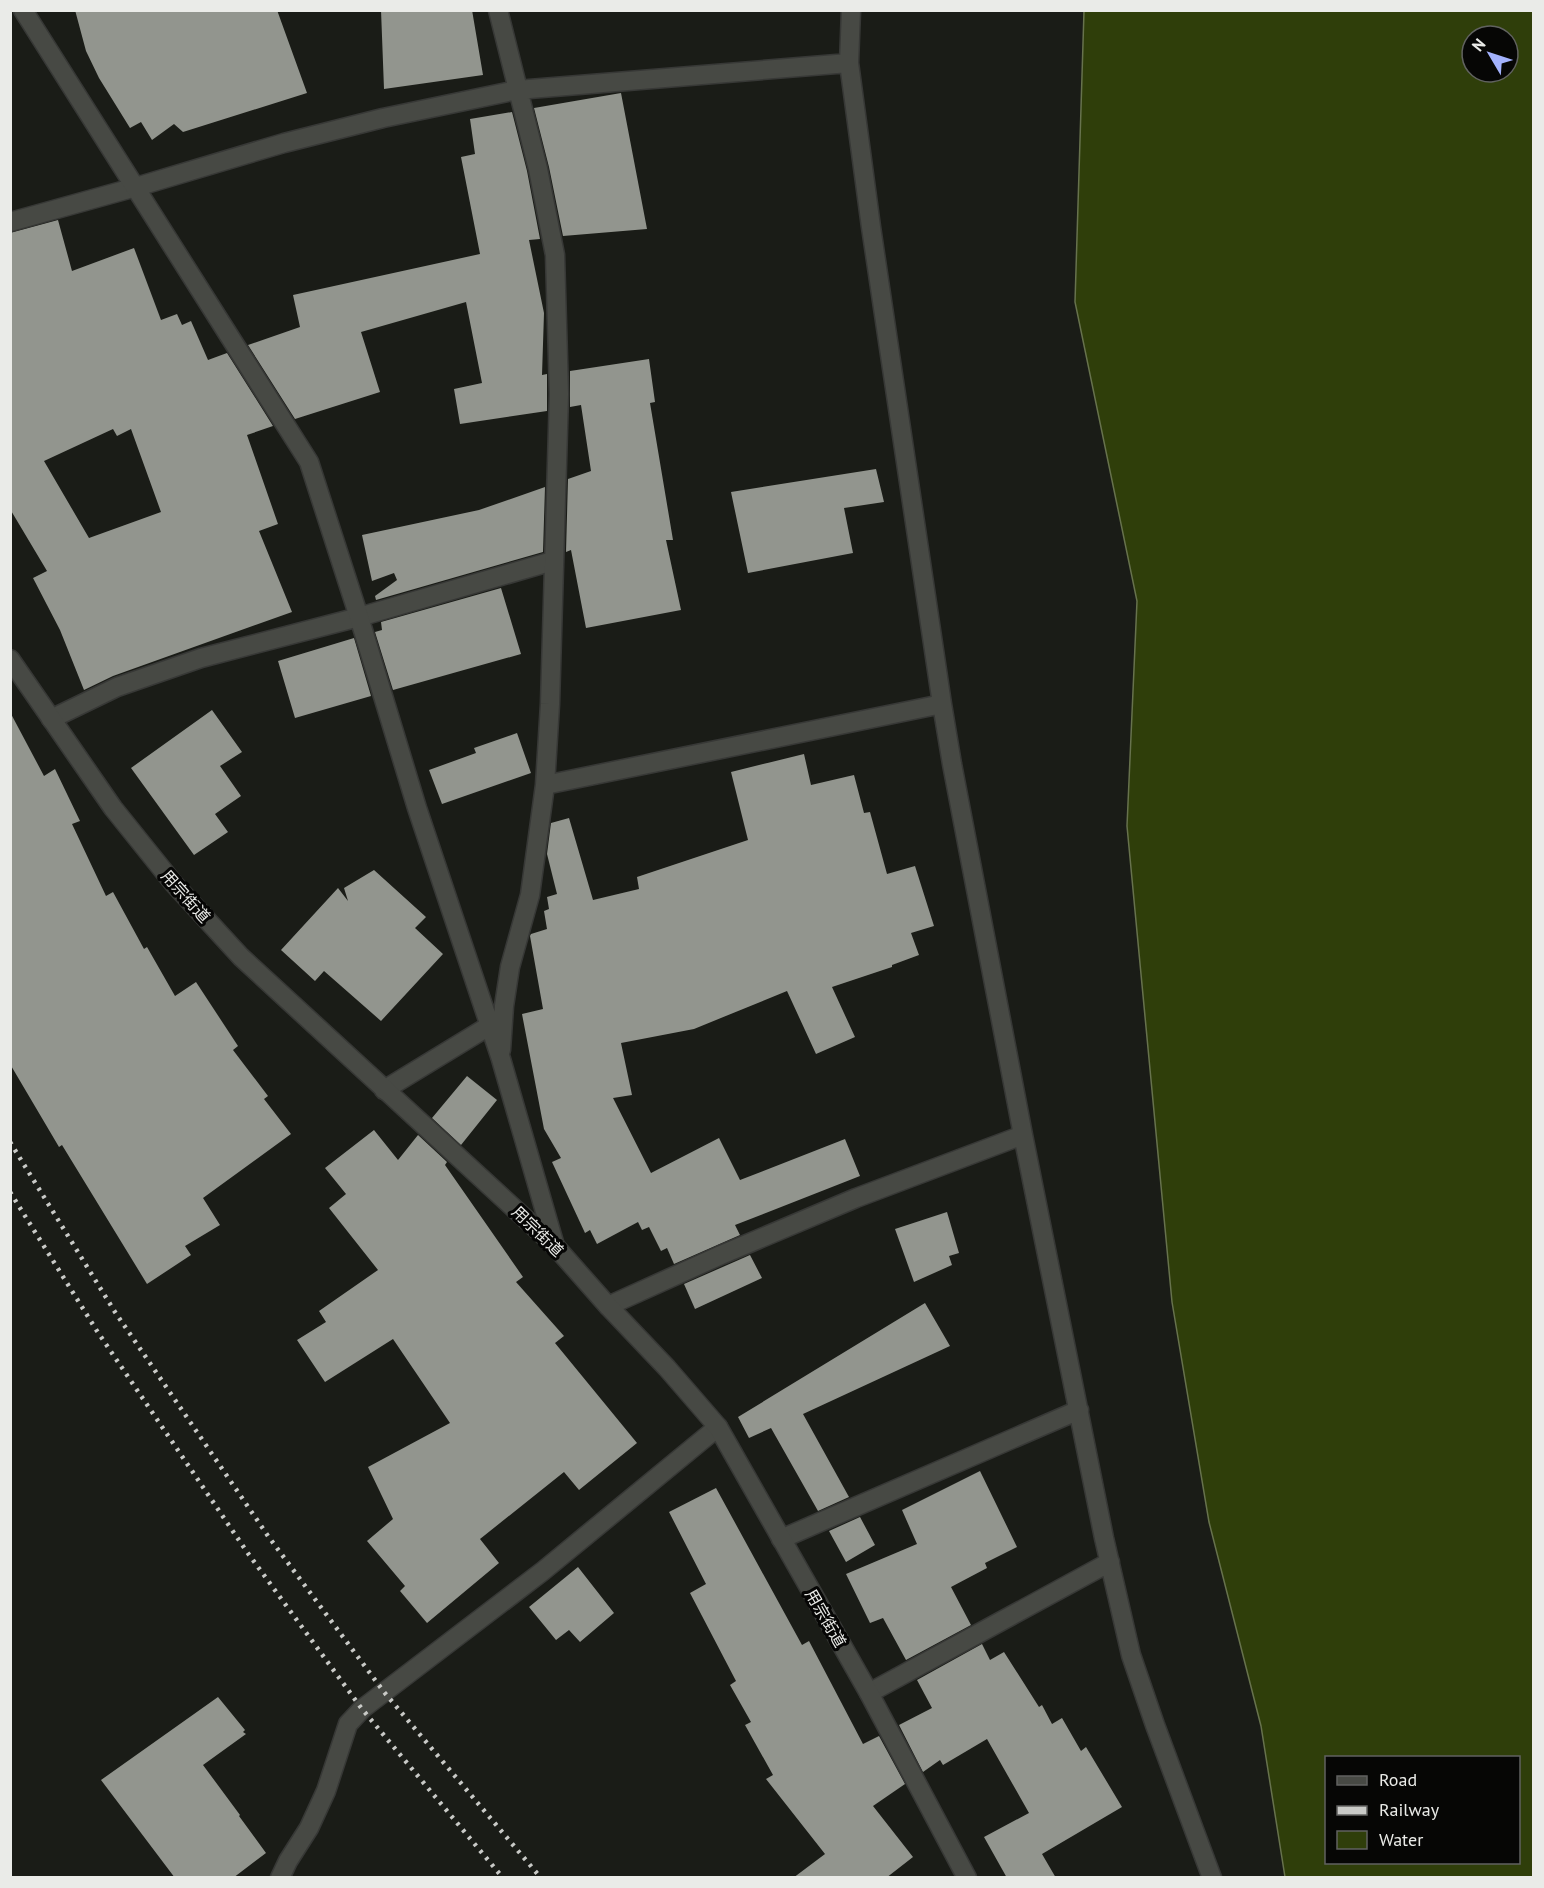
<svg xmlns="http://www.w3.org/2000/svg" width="1544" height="1888" viewBox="0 0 1544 1888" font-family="'PT Sans','Noto Sans JP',sans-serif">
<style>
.water{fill:#2f3e0a;stroke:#67724d;stroke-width:1.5;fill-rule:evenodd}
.building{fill:#92958e;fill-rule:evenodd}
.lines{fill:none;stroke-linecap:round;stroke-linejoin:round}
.lane-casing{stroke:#373836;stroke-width:21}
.street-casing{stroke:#373836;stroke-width:21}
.secondary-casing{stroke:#373836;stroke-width:21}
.lane{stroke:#474944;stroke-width:18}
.street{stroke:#474944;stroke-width:18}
.secondary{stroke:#474944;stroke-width:18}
.rail{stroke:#c9cac7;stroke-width:4.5;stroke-dasharray:3 6;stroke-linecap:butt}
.labels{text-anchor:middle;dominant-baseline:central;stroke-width:6;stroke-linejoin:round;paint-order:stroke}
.street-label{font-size:16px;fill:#eaebe8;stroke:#060605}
</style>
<rect width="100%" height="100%" fill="#1a1c17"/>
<path class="water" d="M1084,11H1533V1877H1285L1261,1726L1209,1522L1172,1302L1127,826L1137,601L1075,302ZM1472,36H1508V72H1472ZM1326,1758H1518V1862H1326Z"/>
<path class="building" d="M75,10H277L307,93L183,132L174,124L152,140L141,122L130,128L99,78L86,51Z
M381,10H472L483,75L384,89Z
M621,93L647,229L563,236L549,167L534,108Z
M512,112L527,171L540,239L529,240L544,313L542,375L547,374V411L460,424L454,389L482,383L466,302L361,332L380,392L295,419L248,345L300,327L293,295L480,254L461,157L475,154L470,119Z
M58,220L72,271L134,248L161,320L177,314L182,325L191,321L208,360L227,353L273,426L247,435L278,524L259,531L292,612L113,676L84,690L60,630L33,578L47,571L10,509V233ZM113,429L117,436L131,429L161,512L89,538L44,461Z
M649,359L655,402L650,403L673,540H666L681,610L586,628L571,550L566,552L568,479L591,471L581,405L570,407V371Z
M876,469L884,502L844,508L853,553L748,573L731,492Z
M545,487L543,552L376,600L375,596L397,580L394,573L372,581L362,535L479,510Z
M501,588L521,654L393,690L375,632L382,630L381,622Z
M354,638L371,696L295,718L278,661Z
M212,710L242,752L220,766L241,796L215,814L228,832L194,855L131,768Z
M10,712L44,776L55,769L80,821L72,824L106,896L113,892L144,949L147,947L175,996L196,982L238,1046L233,1050L268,1096L264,1099L291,1134L203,1198L220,1225L185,1246L191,1255L147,1284L62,1145L59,1147L10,1064Z
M517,733L531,773L442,804L429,770L476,753L474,748Z
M804,754L811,785L854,775L864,813L870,812L887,874L915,866L934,926L911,933L919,955L892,965V967L832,987L855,1037L816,1054L787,991L694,1029L621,1043L632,1095L613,1098L651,1173L719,1138L740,1180L845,1139L860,1176L735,1225L740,1235L674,1264L667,1248L661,1251L649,1227L642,1230L638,1222L597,1244L590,1230L585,1233L552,1162L561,1158L544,1129L522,1014L543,1009L530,936L531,934L547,929L544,911L549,909L547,897L557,894L547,854L551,823L569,818L593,900L639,889L637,877L748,840L731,772Z
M374,870L426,917L415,928L443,954L381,1021L324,971L315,981L281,950L338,888L348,901L344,888Z
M467,1076L497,1100L461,1145L432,1118Z
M374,1130L398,1160L418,1135L447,1162L445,1165L523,1277L516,1282L564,1336L555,1343L637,1443L579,1490L564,1472L480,1539L499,1563L427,1623L400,1591L405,1586L367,1541L393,1519L368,1467L450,1423L393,1339L325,1382L297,1340L326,1322L319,1311L378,1270L329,1208L346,1194L325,1168Z
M947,1212L959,1253L949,1256L952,1265L914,1282L895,1229Z
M750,1255L762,1278L695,1309L684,1284Z
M925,1303L950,1346L803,1414L849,1497L818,1511L771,1428L749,1438L738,1417Z
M980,1471L1017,1547L985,1563L987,1568L951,1587L971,1625L906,1660L883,1618L870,1623L846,1574L917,1544L902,1510Z
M716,1488L802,1645L809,1641L863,1744L879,1736L905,1784L873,1806L913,1857L886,1878H793L825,1854L766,1779L773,1775L745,1725L751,1722L730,1685L736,1681L690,1593L706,1584L669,1512Z
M860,1517L875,1545L846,1562L829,1531Z
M578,1567L614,1613L580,1642L569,1630L556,1640L529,1607Z
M982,1644L990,1660L1004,1652L1039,1707L1042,1705L1052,1724L1062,1718L1081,1751L1086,1747L1122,1807L1042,1854L1056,1878H1007L984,1837L1029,1813L987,1739L943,1765L940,1760L923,1772L899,1725L932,1708L917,1680Z
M218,1697L245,1730L243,1732L246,1734L203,1765L240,1815L239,1816L266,1853L233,1878H175L101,1780Z"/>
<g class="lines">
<g class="lane-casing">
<path id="lane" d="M10,222L136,187
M51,719L117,687L201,658L359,617L553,561"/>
</g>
<g class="street-casing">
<path id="street" d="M23,10L309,462L359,617L417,808L501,1059L555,1246
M498,10L538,169L555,255L559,394L550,704L545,785L530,895L510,967L504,1006L501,1050
M851,10L849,63L871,227L942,704L952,764L1023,1135L1104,1538L1131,1655L1155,1725L1212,1878
M136,187L284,143L383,118L517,90L849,63
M545,785L942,704
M384,1090L489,1026
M608,1306L721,1255L856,1198L1023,1135
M781,1539L1079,1410
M869,1693L1110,1562
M280,1878L288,1861L309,1828L326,1791L348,1724L362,1709L543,1571L718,1427"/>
</g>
<g class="secondary-casing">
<path id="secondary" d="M10,659L113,808L174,884L241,957L555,1246L608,1306L667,1368L718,1427L869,1693L967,1878"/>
</g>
<use href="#lane" class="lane"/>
<use href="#street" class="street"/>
<use href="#secondary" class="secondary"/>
<path class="rail" d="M10,1142L115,1312L268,1536L384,1692L541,1878
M10,1192L97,1331L247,1552L362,1709L503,1878"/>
</g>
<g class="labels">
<g class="street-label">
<text transform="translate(186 896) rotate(48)">用宗街道</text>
<text transform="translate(538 1231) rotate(44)">用宗街道</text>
<text transform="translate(826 1618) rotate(60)">用宗街道</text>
</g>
</g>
<rect width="1544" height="1888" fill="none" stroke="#eaebe8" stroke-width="24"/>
<rect x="1325" y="1756" width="195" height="108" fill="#060605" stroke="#616260" stroke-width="1.5"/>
<rect x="1337" y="1776" width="30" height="9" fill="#474944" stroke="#616260" stroke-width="1.5"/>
<text x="1379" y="1786" font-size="18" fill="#eaebe8">Road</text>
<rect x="1337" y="1806" width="30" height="9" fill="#c9cac7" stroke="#616260" stroke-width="1.5"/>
<text x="1379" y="1816" font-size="18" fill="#eaebe8">Railway</text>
<rect x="1337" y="1831" width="30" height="18" fill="#2f3e0a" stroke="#616260" stroke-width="1.5"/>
<text x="1379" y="1846" font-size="18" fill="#eaebe8">Water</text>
<g transform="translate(1490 54) rotate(309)"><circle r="28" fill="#060605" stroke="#616260" stroke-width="1.5"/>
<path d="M0-4.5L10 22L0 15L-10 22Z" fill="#a3b2fd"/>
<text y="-9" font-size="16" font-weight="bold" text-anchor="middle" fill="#eaebe8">N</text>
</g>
</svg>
